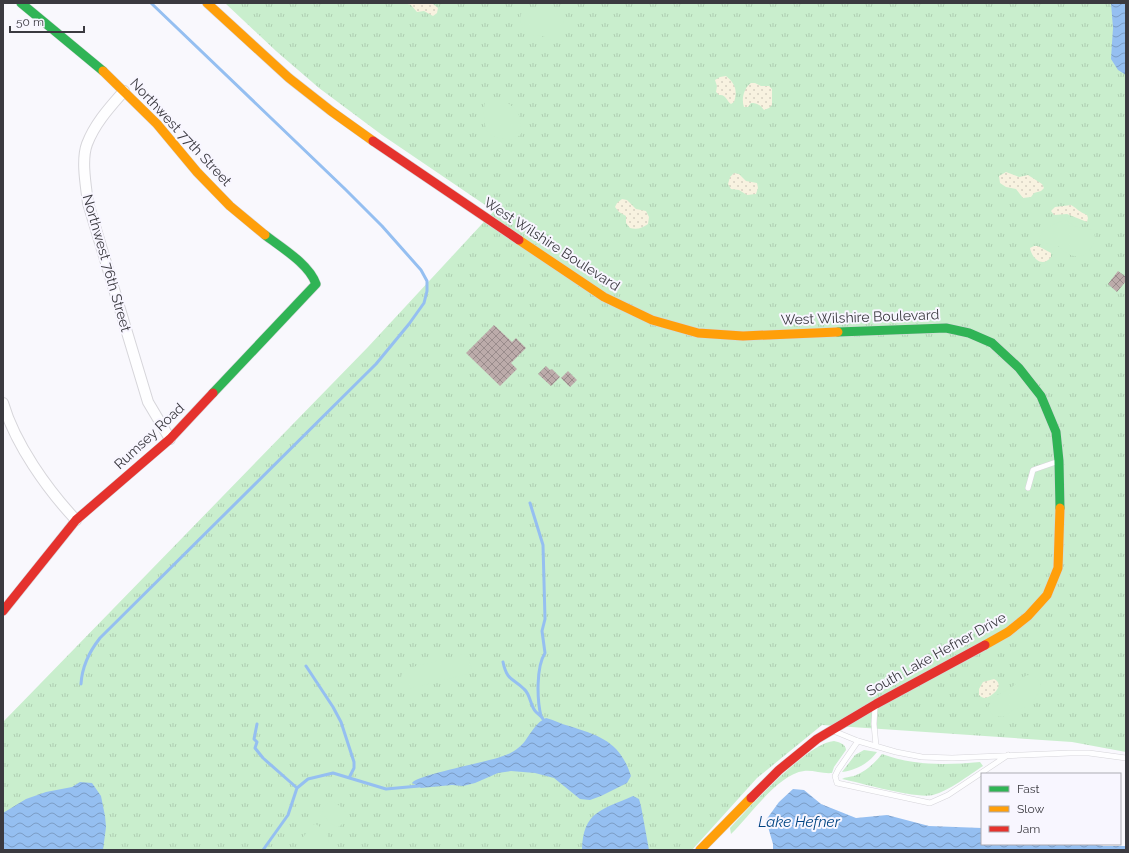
<svg xmlns="http://www.w3.org/2000/svg" width="1129" height="853" viewBox="0 0 1129 853" font-family="Raleway,sans-serif">
<style>
.grass{fill:url(#grass-tufts)}
.sand{fill:url(#sand-dots)}
.pitch{fill:#c9eecd}
.water{fill:url(#water-waves)}
.lines{fill:none;stroke-linecap:round;stroke-linejoin:round}
.stream{stroke:#95bff1;stroke-width:3}
.building{fill:url(#building-cross-hatch)}
.lane-casing{stroke:#d6d5da;stroke-width:6}
.street-casing{stroke:#d6d5da;stroke-width:12}
.fast-casing{stroke:#d6d5da;stroke-width:10}
.slow-casing{stroke:#d6d5da;stroke-width:10}
.jam-casing{stroke:#d6d5da;stroke-width:10}
.lane{stroke:#fefeff;stroke-width:5}
.street{stroke:#fefeff;stroke-width:10}
.fast{stroke:#30b455;stroke-width:9}
.slow{stroke:#ff9f0a;stroke-width:9}
.jam{stroke:#e5322d;stroke-width:9}
.labels{text-anchor:middle;dominant-baseline:central;stroke-width:4;stroke-linejoin:round;paint-order:stroke}
.street-label{font-size:14px;fill:#3b3a40;stroke:#f8f6ff}
.water-label{font-size:15px;font-style:italic;fill:#004482;stroke:#f8f6ff}
</style>
<defs>
<pattern id="grass-tufts" width="24" height="20" patternUnits="userSpaceOnUse"><rect width="24" height="20" fill="#c9eecd"/><path d="M3 7l-1-3M5 7V3M7 7l1-3M15 17l-1-3M17 17v-4M19 17l1-3" fill="none" stroke="#aecdb1"/></pattern>
<pattern id="sand-dots" width="8" height="8" patternUnits="userSpaceOnUse"><rect width="8" height="8" fill="#f8f2e0"/><path d="M2 2h.1M6 6h.1" fill="none" stroke="#d6d0c1" stroke-width="1.8" stroke-linecap="round"/></pattern>
<pattern id="water-waves" width="16" height="10" patternUnits="userSpaceOnUse"><rect width="16" height="10" fill="#95bff1"/><path d="M0 5q4-4 8 0t8 0" fill="none" stroke="#7b9cc5"/></pattern>
<pattern id="building-cross-hatch" width="8" height="8" patternUnits="userSpaceOnUse"><rect width="8" height="8" fill="#bcabaa"/><path d="M0 0l8 8M0 8l8-8" fill="none" stroke="#9a8c8c"/></pattern>
</defs>
<rect width="100%" height="100%" fill="#f9f8fd"/>
<path class="grass" d="M225,3H1126V752L1072,742L822,725L757,778L692,850H3V722L368,347L494,211L382,135L319,88L276,51Z
M834,741C839,742 846,744 846,750L834,767L832,773C823,774 813,770 804,771C778,774 750,816 731,834L730,828C750,807 807,743 834,741Z
M864,750L877,752C868,764 856,770 842,772L855,755Z
M882,754C914,766 947,765 980,762L983,766C969,775 949,791 933,795C916,799 861,783 842,779C845,777 850,777 854,776C866,771 874,764 882,754Z"/>
<path class="sand" d="M404,3H426L433,4L438,8L437,13L433,16L424,11L417,12L411,5Z
M726,76C735,83 738,91 734,102L731,104C726,100 726,94 719,95L716,92L717,86L715,80L720,77Z
M751,83H755L761,86H769L772,89V105L769,108L764,110C760,105 758,103 751,103L748,107H744C741,99 744,88 751,83Z
M1006,172L1019,177L1028,175L1042,184L1044,188L1041,191L1034,193L1031,197L1023,198L1016,189L1006,187L1000,183L999,176Z
M734,173L739,174L746,181L757,183L758,188L756,194L747,195L739,190L731,189L728,184L730,177Z
M622,199L627,200L636,209L646,211L649,217L648,224C642,228 637,230 630,228L626,223V216L619,212L615,207L617,203Z
M1071,205C1078,209 1079,212 1087,215L1088,218L1087,222L1067,214L1054,215L1051,211L1055,207Z
M1034,246H1038L1051,253V257C1043,268 1032,259 1030,248Z
M994,679C1006,685 992,697 985,698C983,698 981,697 979,695V689L983,682Z"/>
<path class="pitch" d="M549,7L556,8L564,11C566,17 563,21 562,27C562,33 565,38 561,43C549,43 546,32 528,36C521,30 517,17 524,9H536Z
M498,97C518,109 521,111 521,134L514,140C507,139 495,139 489,134C484,130 482,106 486,101C489,98 494,98 498,97Z
M1066,220L1074,226L1092,230C1096,235 1095,238 1093,244C1088,257 1076,260 1065,252C1062,250 1061,247 1057,246C1050,243 1042,245 1039,237C1043,228 1057,222 1066,220Z
M463,654L468,657L472,669L467,674L409,689H406C400,683 399,676 405,669Z
M1028,675H1033L1040,682L1041,686L1033,703L1027,707L1013,710L1003,717L993,716L988,708C995,691 1000,696 1012,687C1018,683 1022,677 1028,675Z
M332,801C340,806 346,809 348,818L339,827C330,825 324,818 322,809L329,802Z
M315,824C323,828 329,834 329,842L322,850H294L312,825Z"/>
<path class="water" d="M1111,3H1126V75L1118,70L1111,59L1113,28Z
M546,718C554,720 561,724 569,726C601,736 620,742 631,776L627,783L601,796L590,800L580,799L554,778L535,773L511,771L498,773L475,783L463,786L452,785L421,788L412,783C417,775 486,762 500,757C511,754 521,748 527,738C533,730 536,723 546,718Z
M80,782L92,783L101,796L105,816L106,827L103,850H3V813L26,799L46,792L72,787Z
M793,789L804,790L821,804L856,818L887,815L929,826L982,828V844H1095L1103,846H1126V850H773V844L766,820L779,802Z
M633,796L639,799L641,806L649,850H582C583,811 602,810 633,796Z"/>
<g class="lines">
<path class="stream" d="M530,503L543,545L545,619L542,631L545,653C536,667 537,700 541,716
M503,662C507,681 513,678 524,689C531,695 530,706 536,712C539,715 541,715 543,719
M306,666L333,707L341,722L354,762V768L349,778
M81,684C82,666 89,652 100,638L376,364L409,324L424,303L427,291V281L421,270L382,226L345,189L151,3
M257,724L254,739L257,742L255,748L263,758L297,788
M263,850L288,815L297,788L308,779L333,773L386,789L419,786"/>
</g>
<path class="building" d="M1118,271L1126,277V281L1117,292L1108,284Z
M494,325L512,342L516,338L526,348L511,363L517,369L500,386L466,353Z
M546,366L550,370L552,369L560,377L551,386L538,374Z
M568,371L577,380L570,387L561,378Z"/>
<g class="lines">
<g class="lane-casing">
<path id="lane" d="M1028,488L1033,470L1056,462
M875,707L874,724L876,746
M836,732L858,741L896,752L922,757L952,758L1070,753H1089L1126,758
M858,741L838,770L835,776L837,783L930,803L948,795L1008,755"/>
</g>
<g class="street-casing">
<path id="street" d="M124,91C110,107 95,123 87,144C81,160 86,186 88,203L148,402L170,439
M3,403C15,444 47,489 76,520"/>
</g>
<g class="fast-casing">
<path id="fast" d="M21,3L103,71
M838,332L946,328L969,333L992,343L1019,368L1041,396L1056,432L1059,461L1060,508
M213,393L316,284C309,264 282,248 265,235"/>
</g>
<g class="slow-casing">
<path id="slow" d="M207,3L289,78L331,111L373,141
M103,71L157,124L197,172L230,206L265,235
M519,240L604,297L652,320L698,333L743,336L838,332
M985,645L1008,632L1028,616L1047,595L1058,568L1060,508
M700,850L751,798"/>
</g>
<g class="jam-casing">
<path id="jam" d="M373,141L519,240
M3,611L76,520L170,439L213,393
M751,798L779,770L817,739L876,704L985,645"/>
</g>
<use href="#lane" class="lane"/>
<use href="#street" class="street"/>
<use href="#fast" class="fast"/>
<use href="#slow" class="slow"/>
<use href="#jam" class="jam"/>
</g>
<g class="labels">
<g class="street-label">
<text transform="translate(181 132) rotate(47)">Northwest 77th Street</text>
<text transform="translate(552 244) rotate(33)">West Wilshire Boulevard</text>
<text transform="translate(107 263) rotate(74)">Northwest 76th Street</text>
<text transform="translate(860 317) rotate(-2)">West Wilshire Boulevard</text>
<text transform="translate(149 436) rotate(-43)">Rumsey Road</text>
<text transform="translate(936 654) rotate(-29)">South Lake Hefner Drive</text>
</g>
<g class="water-label">
<text x="799" y="822">Lake Hefner</text>
</g>
</g>
<rect width="1129" height="853" fill="none" stroke="#3b3a40" stroke-width="8"/>
<rect x="981" y="773" width="140" height="72" fill="#f8f6ff" stroke="#acabb3"/>
<rect x="989" y="786" width="20" height="6" fill="#30b455" stroke="#acabb3"/>
<text x="1017" y="793" font-size="12" fill="#3b3a40">Fast</text>
<rect x="989" y="806" width="20" height="6" fill="#ff9f0a" stroke="#acabb3"/>
<text x="1017" y="813" font-size="12" fill="#3b3a40">Slow</text>
<rect x="989" y="826" width="20" height="6" fill="#e5322d" stroke="#acabb3"/>
<text x="1017" y="833" font-size="12" fill="#3b3a40">Jam</text>
<path d="M10 26v6h74v-6" fill="none" stroke="#3b3a40" stroke-width="2"/>
<text x="16" y="26" font-size="12" fill="#3b3a40" stroke="#f8f6ff" stroke-width="3" paint-order="stroke">50 m</text>
</svg>
